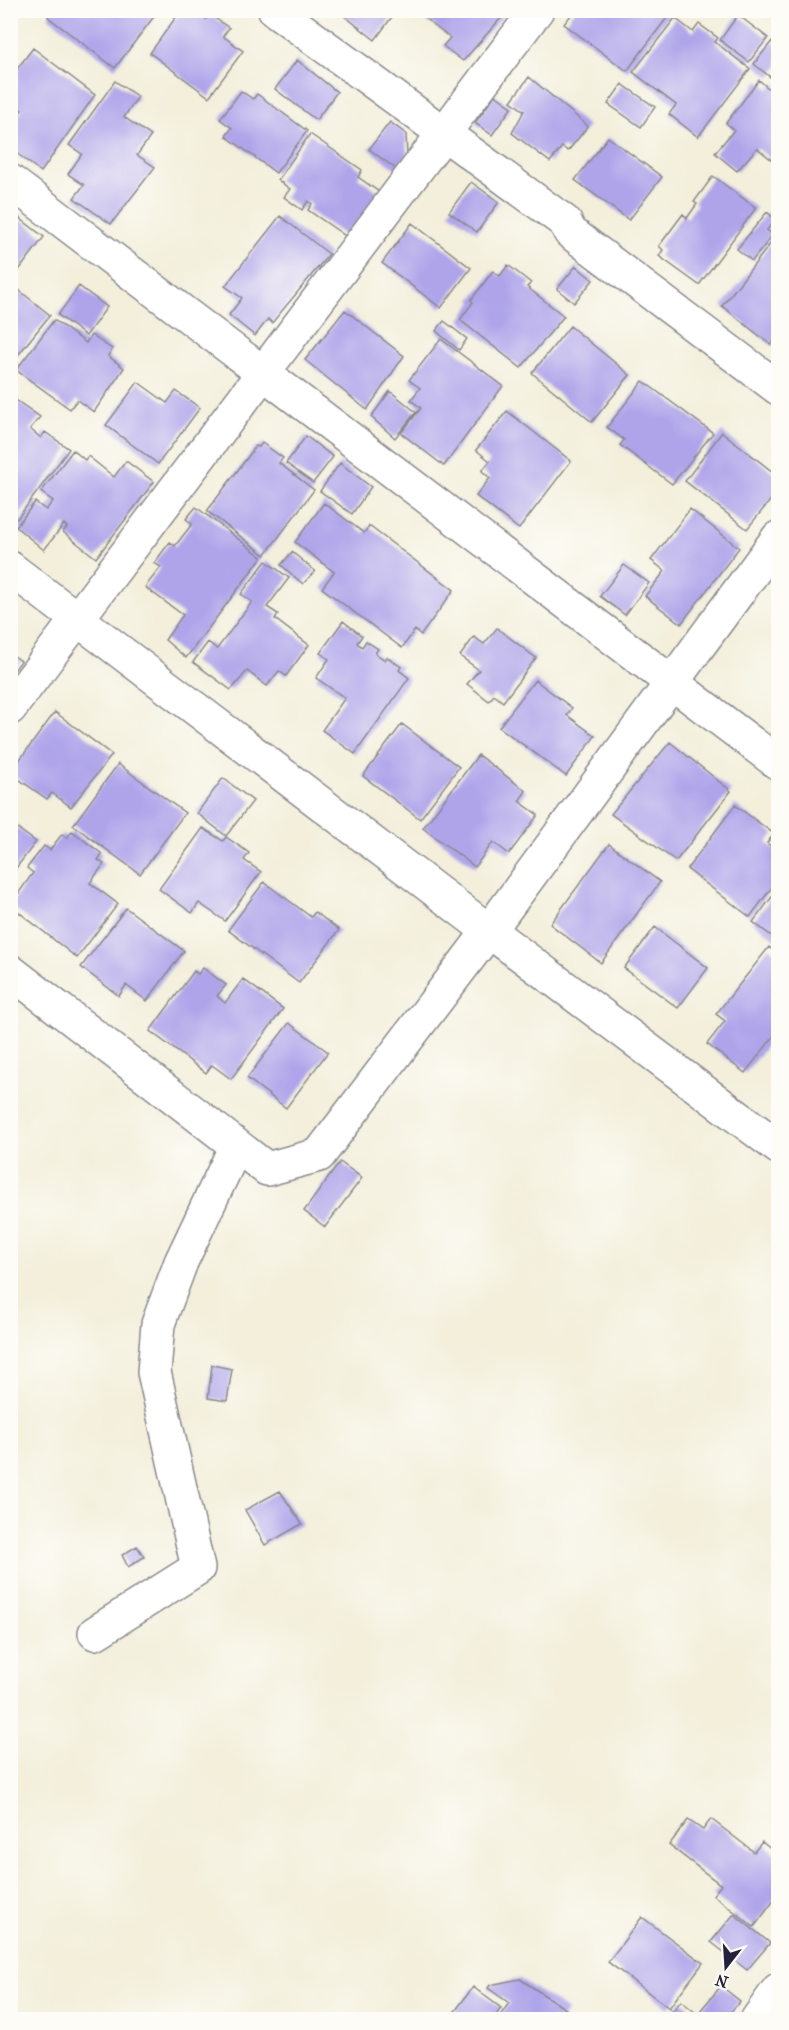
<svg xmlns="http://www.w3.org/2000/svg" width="789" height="2030" viewBox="0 0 789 2030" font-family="'IM FELL French Canon',serif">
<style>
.building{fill:#afa4ea}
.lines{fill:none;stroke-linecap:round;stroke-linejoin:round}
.minor-casing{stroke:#8a888b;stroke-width:36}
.tertiary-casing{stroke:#8a888b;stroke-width:36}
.minor{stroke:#fff;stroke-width:33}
.tertiary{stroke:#fff;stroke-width:33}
</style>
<rect width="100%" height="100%" fill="#fdfcf7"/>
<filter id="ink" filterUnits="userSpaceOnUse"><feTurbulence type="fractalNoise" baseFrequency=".0167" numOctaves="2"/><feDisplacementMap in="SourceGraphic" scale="12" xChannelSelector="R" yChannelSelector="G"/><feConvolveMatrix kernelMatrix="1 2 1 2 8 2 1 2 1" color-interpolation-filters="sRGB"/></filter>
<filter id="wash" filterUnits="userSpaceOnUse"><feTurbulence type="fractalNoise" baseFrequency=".008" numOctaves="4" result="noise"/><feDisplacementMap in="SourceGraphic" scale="24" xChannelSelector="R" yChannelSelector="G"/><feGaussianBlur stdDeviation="1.35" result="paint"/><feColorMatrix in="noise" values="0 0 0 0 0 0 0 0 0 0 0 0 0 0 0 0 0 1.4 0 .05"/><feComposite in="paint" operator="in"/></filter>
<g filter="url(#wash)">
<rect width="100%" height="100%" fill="#f3efdb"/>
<g id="blocks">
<path class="building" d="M53,10H151L156,14L115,68L48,17Z
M181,10H195L206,19L209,14L229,28L223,36L243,51L209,97L150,53Z
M337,10H397L375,40Z
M415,10H494L502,17L463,61L443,46L450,38Z
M575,10H663L669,15L627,71L564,24Z
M738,15L768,38L749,62L720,40Z
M675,18L693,32L699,24L718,38L715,42L750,69L698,137L669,114L676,105L633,72Z
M772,41L778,46V66L770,77L754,64Z
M33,48L95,95L41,172L10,148V125L22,110L10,101V78Z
M297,60L337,92L316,120L275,89Z
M529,77L588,126L568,151L562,147L550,162L512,133L524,111L511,101Z
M759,80L769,89L774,83L778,87V165L757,148L737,171L715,153L734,130L726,123Z
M115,81L138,97L124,117L151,136L137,155L155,167L111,224L74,198L84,185L68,174L82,154L69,145Z
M622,84L655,107L641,127L608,104Z
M241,91L253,99L257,94L307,131L276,173L226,136L232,128L220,119Z
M495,95L512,107L492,135L475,123Z
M390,122L406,134L407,156L396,169L369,149Z
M310,134L362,170L358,177L379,192L347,237L308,210L312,204L308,201L302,210L284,197L290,189L278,180Z
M608,137L662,177L629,220L575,180Z
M713,176L756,208L699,285L659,256L663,250L659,246L683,214L687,218L697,204L694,202Z
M471,182L499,202L477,232L449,212Z
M767,212L776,220L767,230L773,235L752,261L737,249Z
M13,213L44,237L10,282V217Z
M280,216L329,254L272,323L268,319L255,336L229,315L242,298L225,286Z
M412,223L471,268L441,308L382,263Z
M778,234V334L771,345L722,306Z
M508,265L531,283L527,287L564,316L521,368L460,320L473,302L471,300L493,271L500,276Z
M576,266L593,280L574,303L557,289Z
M10,283L50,315L14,360L10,358Z
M79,286L107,307L86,336L58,315Z
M345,310L404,356L367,410L305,360Z
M54,320L86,343L91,335L112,349L108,356L124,368L94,412L77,400L70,409L16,370Z
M444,321L467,339L459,350L436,331Z
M570,326L630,375L592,422L532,373Z
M441,339L503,386L444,466L401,433L421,408L411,400L420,388L409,380Z
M643,381L713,433L672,484L620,445L624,440L607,427Z
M138,382L167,403L176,391L200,408L158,464L106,425Z
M390,391L416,412L395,438L371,417Z
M10,396L40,417L30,429L41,438L45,432L69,449L17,519L10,514Z
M507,411L571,461L519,529L476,496L490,478L482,471L490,461L476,450Z
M722,432L778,476V491L747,529L685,481Z
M306,436L333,457L313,483L286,463Z
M262,443L283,458L279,463L314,490L265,555L207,511L256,446L259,447Z
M73,450L85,460L88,456L114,477L126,461L154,482L96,558L63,532L67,527L64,524L44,550L16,527L35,502L46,510L53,501L41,492Z
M340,463L371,487L352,514L320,491Z
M324,503L364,533L369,526L454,590L421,635L415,630L402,648L322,588L334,572L295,542Z
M196,507L262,557L186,658L165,640L183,615L145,587L161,567L154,563L170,542L175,546L192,524L186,519Z
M690,509L739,548L681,624L645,596L665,571L651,560Z
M292,552L315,571L303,584L281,565Z
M266,561L289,578L267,607L278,614L275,619L309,645L286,676L279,671L267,686L247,671L231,690L193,662L208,642L217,649L252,602L241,594Z
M624,565L649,583L625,615L600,596Z
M343,621L362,636L357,643L362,647L366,641L378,649L375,653L385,660L387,657L401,667L399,670L409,678L355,754L322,730L345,698L316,678L329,659L320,653Z
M497,628L536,658L503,702L494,695L489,701L467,684L479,670L460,656L474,637L484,644Z
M10,653L21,661L10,676Z
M535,680L572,708L567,715L595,736L566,776L499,727Z
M55,712L112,755L71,807L52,793L47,799L10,773Z
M402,724L459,767L420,819L363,776Z
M670,742L731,791L676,861L611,814Z
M478,755L526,791L519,801L538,815L509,854L493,842L475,867L423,828Z
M118,764L185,813L140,874L73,825Z
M223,778L253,801L226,836L197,813Z
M735,805L774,834L767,843L778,852V879L750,917L687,869Z
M10,823L36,842L10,876Z
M203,828L223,841L226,837L249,853L244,860L261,872L225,921L199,903L192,913L159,889Z
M72,831L102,854L98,860L104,864L90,883L118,904L77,958L10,905L33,873L27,868L44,846L50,850L62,834L67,838Z
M609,844L660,882L601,963L550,924Z
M264,882L311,917L315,912L339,930L299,983L228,930Z
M778,889V941L753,922Z
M126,908L184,951L147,1001L126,985L119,996L81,967Z
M655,927L708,968L678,1008L624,968Z
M769,947L778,954V1031L745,1073L707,1044L725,1021L716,1014Z
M203,968L226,985L217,996L225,1003L243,979L283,1009L231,1079L212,1065L206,1073L150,1031L194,971L198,974Z
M289,1023L328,1052L286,1108L247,1078Z
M340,1162L362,1178L325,1227L304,1211Z
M212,1365L232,1369L227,1401L208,1398Z
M280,1491L302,1524L265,1545L245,1510Z
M137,1546L144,1557L128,1567L122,1555Z
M711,1819L754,1852L762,1842L778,1855V1895L754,1927L713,1895L721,1885L669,1845L688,1820L703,1830Z
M734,1914L770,1943L747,1970L711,1942Z
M642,1917L703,1963L669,2008L608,1962Z
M520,1979L567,2010L560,2020H497L509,2003L488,1988L490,1985Z
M721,1986L740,2001L724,2020H711L700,2011Z
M473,1987L501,2008L493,2020H460L453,2014Z
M681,2001L705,2020H674L669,2015Z"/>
</g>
</g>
<g filter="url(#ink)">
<use href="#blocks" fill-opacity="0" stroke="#8a888b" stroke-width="1.5"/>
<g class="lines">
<g class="minor-casing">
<path id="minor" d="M275,10L565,222L570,232L778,388
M10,181L778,763
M10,568L489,931
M10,708L537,10
M10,971L267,1169L319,1155L489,931L778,538
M95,1633L198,1568L154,1372L158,1324L181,1262L236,1146
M757,2020L778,1990"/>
</g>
<g class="tertiary-casing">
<path id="tertiary" d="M489,931L778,1147"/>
</g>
<use href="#minor" class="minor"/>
<use href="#tertiary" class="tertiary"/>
</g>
</g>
<rect width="789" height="2030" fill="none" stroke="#fdfcf7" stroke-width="36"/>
<g transform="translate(726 1967) rotate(197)" stroke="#fdfcf7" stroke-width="4.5" paint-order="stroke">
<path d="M0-4.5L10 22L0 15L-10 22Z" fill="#22223b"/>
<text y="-9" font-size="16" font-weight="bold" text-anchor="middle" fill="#22223b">N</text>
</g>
</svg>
